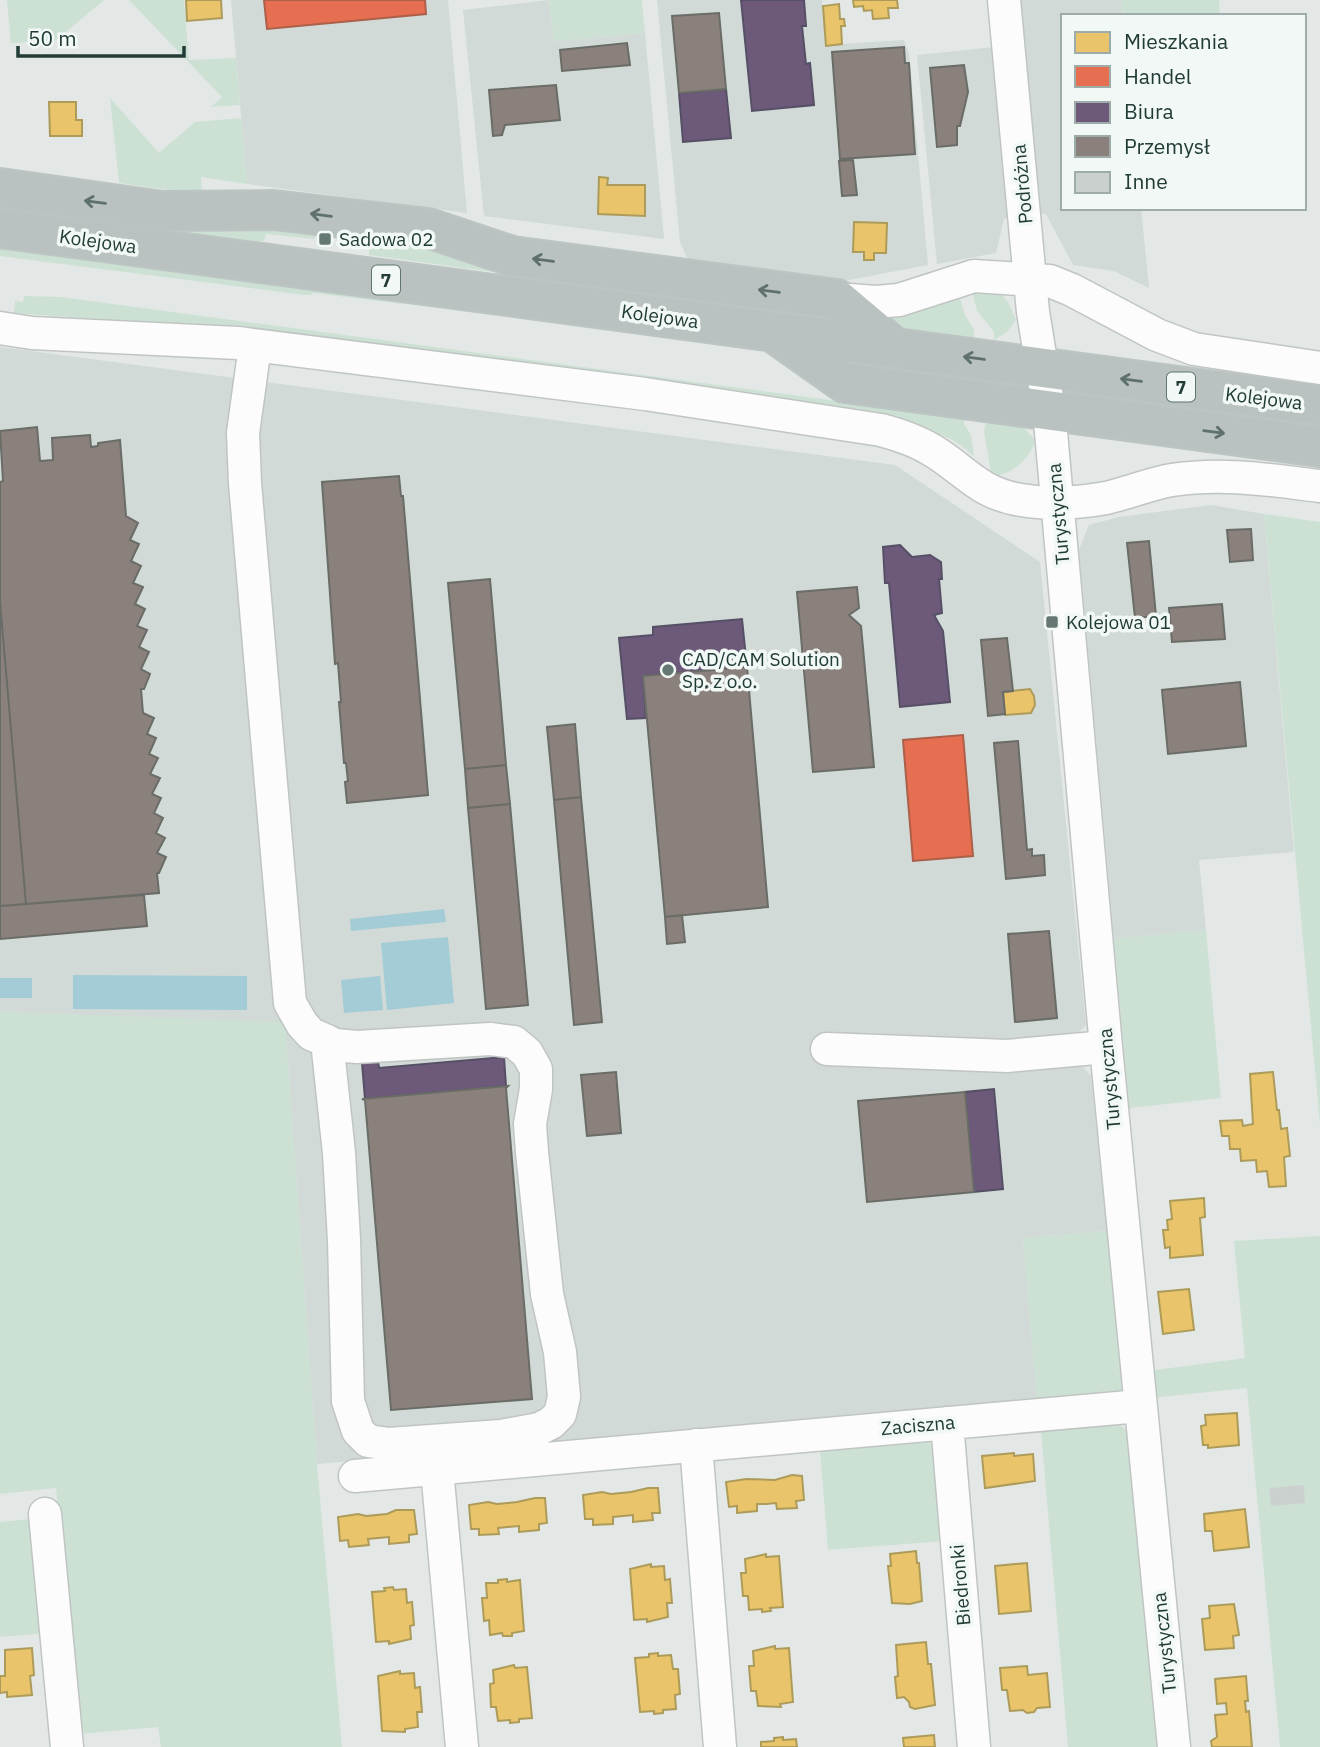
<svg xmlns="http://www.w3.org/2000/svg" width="1320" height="1747" viewBox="0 0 1320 1747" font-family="'IBM Plex Sans',sans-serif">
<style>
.built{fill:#d1dad6}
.green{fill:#cce1d4}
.water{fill:#a3ccd7}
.homes{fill:#e9c46a;stroke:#ad9b5a;stroke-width:2}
.shops{fill:#e76f51;stroke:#ac5f49;stroke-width:2}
.offices{fill:#6d597a;stroke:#565066;stroke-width:2}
.industry{fill:#8a817c;stroke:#6a6c67;stroke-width:2}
.building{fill:#cad0ce;stroke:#ccd1cf;stroke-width:2}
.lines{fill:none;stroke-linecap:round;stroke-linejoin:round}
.minor-casing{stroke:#c0c5c3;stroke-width:35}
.highway-casing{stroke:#bcc5c3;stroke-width:42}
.minor{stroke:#fbfcfb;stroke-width:32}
.highway{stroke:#b9c2c0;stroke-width:38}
.oneway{stroke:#5e716d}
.poi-dot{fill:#657874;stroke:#f1f8f5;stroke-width:2.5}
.labels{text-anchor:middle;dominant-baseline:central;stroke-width:7;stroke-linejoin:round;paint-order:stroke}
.shield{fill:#f1f8f5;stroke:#5f746f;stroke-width:2}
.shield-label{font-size:18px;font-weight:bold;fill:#213b36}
.street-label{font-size:19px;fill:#213b36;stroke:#f1f8f5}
.poi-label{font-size:19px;fill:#213b36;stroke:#f1f8f5;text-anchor:start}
</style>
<rect width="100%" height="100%" fill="#e3e8e6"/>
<path class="built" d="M231,0H448L467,213L247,184Z
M549,0L554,41L645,33L664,239L484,216L463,10Z
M657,0H822L826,45L904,40L909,53L928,265L849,280L689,262L680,242Z
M1018,0H1121L1123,16H1063V208H1141L1149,288L1114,271L1073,265L1046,214L1038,213Z
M994,47L1011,218L1004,219L996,253L937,264L917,55Z
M0,347L895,465L1040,562L1086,1025L1075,1036L827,1049L829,1066L1011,1072L1082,1066L1091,1076L1107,1231L1023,1238L1037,1400L317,1464L285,1023L0,1012Z
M1211,505L1264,514L1294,852L1199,860L1206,930L1114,939L1079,550L1089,525L1119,517Z"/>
<path class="green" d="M7,0H104L55,41L11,43Z
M129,0H184L189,60L236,58L240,105L211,107L222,97Z
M549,0H642L645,33L554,41Z
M1121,0H1219L1220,16H1123Z
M110,98L159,153L195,122L241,118L247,184L201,177L202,195L119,183Z
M0,199L223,220L333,236L316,234L315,239L266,234L264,241H242L0,208Z
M345,230L544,269L958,291L965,315L974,330V338L369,255V247L344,244Z
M0,241L965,369L964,377L553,322L313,293L312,295H304L0,256Z
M971,287L996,288L1008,302L1016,320L1007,332L994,340V332L977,311Z
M24,296L61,297L964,418V424L971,435L974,457C958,439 936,432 913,426L194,326L14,313L15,301L23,302Z
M986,422L1022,426L1035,440C1030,459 1015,471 997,476L991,473L984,431Z
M1264,514L1320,522V1125Z
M1206,930L1221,1098L1129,1108L1114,939Z
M0,1012L285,1022L317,1464L342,1747H161L158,1727L80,1734L56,1488L0,1494Z
M1107,1231L1123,1392L1037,1400L1023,1238Z
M1320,1236V1747H1280L1247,1388L1151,1398L1148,1371L1245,1358L1234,1241Z
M1117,1423L1127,1431L1158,1747H1068L1041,1431Z
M926,1441L936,1447L944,1541L828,1550L820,1450Z
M30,1519L51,1633L0,1637V1522Z"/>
<path class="water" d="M444,909L446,922L351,931L350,919Z
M448,937L454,1003L387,1010L381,943Z
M73,975L247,976V1010L73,1009Z
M380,976L383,1010L344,1013L341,980Z
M0,978H32V998H0Z"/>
<path class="homes" d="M186,0H221L222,18L187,21Z
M853,0H897L898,8H888L889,18L873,19L872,10L864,11L863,6L854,7Z
M839,4L840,19H844L845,26H841L842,44L826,46L823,6Z
M49,102H76V120H82V136H50Z
M599,177L608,178L607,185H645V216L598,214Z
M854,222L887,223L886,253H874V260H864V252H853Z
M1030,689L1034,696L1035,705L1031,713L1005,715L1003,692Z
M1273,1072L1277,1110H1279L1281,1129L1287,1128L1290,1156L1284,1157L1286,1186L1269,1187L1267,1171L1257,1172L1256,1160L1241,1161L1240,1149H1230L1229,1136H1222L1220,1121L1242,1120L1243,1126L1253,1124L1250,1074Z
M1204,1198L1205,1217L1200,1218L1203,1255L1170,1258V1247L1165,1248L1163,1230H1168L1167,1220L1172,1219L1170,1201Z
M1189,1289L1194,1330L1163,1334L1158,1292Z
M1237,1413L1239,1445L1208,1448V1445H1203L1201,1426L1206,1425L1205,1415Z
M1014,1453V1456L1033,1454L1035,1481L985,1488L982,1456Z
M792,1475L802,1476L804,1500L796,1501L797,1508L777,1509L776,1503L766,1504H757V1511L737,1513V1506L729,1507L726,1482L746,1479L775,1480Z
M648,1488H658L660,1513H652L653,1520L633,1522V1515L613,1517V1524L593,1525V1519H585L583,1495L602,1492L611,1494L631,1492Z
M535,1498H545L547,1523L539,1524V1530L519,1532V1526L498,1528L499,1534L479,1535V1529H471L469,1505L488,1502L497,1504L517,1502Z
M1245,1509L1249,1547L1214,1551L1212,1531H1205L1204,1514Z
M396,1510H414L417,1534L409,1535V1542L389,1544V1537L378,1538L368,1539L369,1545L349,1547L348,1540L340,1541L338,1517L358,1514L366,1516L387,1514Z
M916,1551L917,1563H919L922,1601L910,1604L892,1603L888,1566H891L890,1554Z
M766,1554V1557L779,1556L783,1607L770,1608L771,1611L762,1612V1609L749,1610L748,1596H743L741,1573H746L745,1559Z
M1027,1563L1031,1611L999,1614L995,1566Z
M651,1564V1567L664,1566L665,1580L670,1579L672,1603H667L668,1617L647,1622V1619L634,1620L630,1569Z
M507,1579V1582L520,1580L524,1631L512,1633V1636H503L502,1633L490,1635L489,1620L484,1621L483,1609L482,1598H487L486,1583H498V1580Z
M393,1587L394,1590L406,1589L407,1603L412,1602L414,1625L410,1626L411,1639L389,1644V1641L376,1642L372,1592L385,1591L384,1588Z
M1234,1604L1239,1635L1233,1636L1234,1648L1205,1650L1202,1619L1210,1618L1209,1606Z
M926,1642L928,1664H931L935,1705L915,1709L910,1707L909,1702L904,1697L897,1698L895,1677L898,1676L896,1645Z
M775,1646V1649L789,1648L793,1702L780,1704L781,1707L758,1706L756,1691H751L749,1666H754L753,1651Z
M32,1648L34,1675L30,1676L32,1695L7,1697V1692L0,1693V1676H5V1650Z
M658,1653V1656L671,1655L673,1669H678L680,1694L675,1695L676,1709L663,1710V1713L654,1714V1711L640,1712L635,1658L649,1657V1654Z
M514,1665L515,1668L527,1667L532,1718L519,1719V1722L510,1723V1720L498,1721L496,1707H491L490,1684L494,1683L493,1670Z
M1027,1666L1028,1675L1047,1673L1050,1707L1037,1708L1034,1712L1027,1713L1023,1710L1010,1711L1007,1690H1002L1000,1668Z
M400,1671V1674L414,1673L415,1688L420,1687L422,1712H417L418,1727L405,1729V1732L382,1731L378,1676Z
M1246,1676L1248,1701H1245L1246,1712L1249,1711L1252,1747H1212L1211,1741L1217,1737L1215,1715L1227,1714L1226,1703L1217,1704L1215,1679Z
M934,1735L935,1747H904L903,1738Z
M783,1737V1740L796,1739L797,1747H761V1742L774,1741V1738Z"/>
<path class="shops" d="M264,0H425L426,14L267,29Z
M963,735L973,856L913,861L903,740Z"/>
<path class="offices" d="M741,0H804L806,26H802L806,64L810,63L814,105L752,111Z
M726,89L731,138L683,142L679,93Z
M900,545L912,557L930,555L941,562L942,579H939L942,613L934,615L943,631L950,702L900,707L889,583H885L883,547Z
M742,619L747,667L643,676L646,718L627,719L619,638L653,635V627Z
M504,1057L506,1086L365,1099L362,1063L378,1061L379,1068Z
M994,1089L1003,1189L974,1192L965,1092Z"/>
<path class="industry" d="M719,13L726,89L679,93L672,16Z
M627,43L630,65L562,71L560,50Z
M904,47L905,63H909L915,154L840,159L832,52Z
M964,65L968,92L960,126H957V145L937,147L930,68Z
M556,85L560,120L505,125L502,135L493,136L489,90Z
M853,160L857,195L842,196L839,161Z
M37,427L40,461L53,460L52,438L90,435L91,447L98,446V443L120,440L126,516L138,523L130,540L139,544L131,561L141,566L133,583L143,587L135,604L145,609L137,626L147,630L139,647L149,652L141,669L150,674L144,689H141L143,713L154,718L147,734L156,738L149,754L158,758L150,774L160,778L152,794L161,798L154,813L163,818L156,833L165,838L157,853L166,857L159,873H157L159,893L26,904L0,602V482L3,481L0,431Z
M399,476L401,496H403L428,795L347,803L345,782L348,781L346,763H344L339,702H341L338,663L335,664L322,482Z
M1251,529L1253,560L1230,562L1227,530Z
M1149,541L1156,616L1135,618L1127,543Z
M490,579L506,765L465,769L448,583Z
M857,587L859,608L849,615L861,626L874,767L813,772L797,592Z
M0,602L26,904L0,906Z
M1222,604L1225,639L1172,642L1169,608Z
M1007,638L1013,691L1003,692L1005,714L988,716L981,640Z
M747,667L768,907L665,917L643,676Z
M1240,682L1246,746L1168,754L1162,690Z
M575,724L581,797L554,800L547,727Z
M1018,741L1027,850L1032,849V856L1044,855L1045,875L1006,879L994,743Z
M506,765L510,804L468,808L465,769Z
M581,797L602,1022L574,1025L554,800Z
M510,804L528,1005L486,1009L468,808Z
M144,895L147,926L0,939V906Z
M682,915L685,942L667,944L665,917Z
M1049,931L1057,1018L1015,1022L1008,934Z
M616,1072L621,1133L587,1136L581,1075Z
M508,1086L506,1088L532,1399L391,1410L365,1100L362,1099Z
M965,1092L974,1192L867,1202L858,1101Z"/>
<path class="building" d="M1303,1486L1304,1502L1272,1505L1270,1489Z"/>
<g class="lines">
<g class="minor-casing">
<path id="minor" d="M1004,0L1033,312L1049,410L1106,1047L1174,1747
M837,299L876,302L899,300L974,276L1050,281L1072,290L1157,335L1194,349L1320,368
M0,328L32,333L238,343L645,394L881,430C900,435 918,441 935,452C968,473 979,493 1021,500C1049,505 1078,503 1106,498C1128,493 1149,484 1172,480C1222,472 1270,480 1320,486
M255,346L243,433L245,483L290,1003L302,1024L311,1034L327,1041L335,1045L357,1047L490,1039L514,1042L527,1053L536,1069V1089L530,1124L532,1152L547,1294L560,1352L564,1397L560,1414L551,1423L539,1429L501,1436L389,1444L368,1441L358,1431L348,1401L344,1240L339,1153L327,1041
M827,1049L1007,1056L1106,1047
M947,1423L974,1747
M696,1445L720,1747
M437,1469L462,1747
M355,1476L1140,1406
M45,1514L67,1747"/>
</g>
<g class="highway-casing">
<path id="highway" d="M0,188L162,211L274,210L428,228L512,256L837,299L895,348
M0,228L1320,405
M777,335L845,383L1320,447"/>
</g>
<use href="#minor" class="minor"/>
<use href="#highway" class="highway"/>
</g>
<defs><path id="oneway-shaft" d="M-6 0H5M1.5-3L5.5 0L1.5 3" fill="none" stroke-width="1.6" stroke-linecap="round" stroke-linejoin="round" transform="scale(1.75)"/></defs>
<g class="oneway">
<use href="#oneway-shaft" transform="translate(95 202) rotate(-172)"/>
<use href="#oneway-shaft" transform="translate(321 215) rotate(-173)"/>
<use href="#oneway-shaft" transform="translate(543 260) rotate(-172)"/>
<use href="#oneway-shaft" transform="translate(769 291) rotate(-173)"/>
<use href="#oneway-shaft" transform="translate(974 358) rotate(-172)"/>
<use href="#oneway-shaft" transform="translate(1131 380) rotate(-172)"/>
<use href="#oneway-shaft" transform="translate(1214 432) rotate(8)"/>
</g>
<g class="poi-dot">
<rect x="318" y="232" width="14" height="14" rx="3.5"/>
<rect x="1045" y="615" width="14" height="14" rx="3.5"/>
<circle cx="668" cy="670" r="7"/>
</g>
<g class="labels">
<g class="shield">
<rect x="372" y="265.5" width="28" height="29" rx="5"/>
<rect x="1167" y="372.5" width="28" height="29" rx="5"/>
</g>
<g class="shield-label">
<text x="386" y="280">7</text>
<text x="1181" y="387">7</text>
</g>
<g class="street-label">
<text transform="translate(1022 184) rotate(-95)">Podróżna</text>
<text transform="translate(98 241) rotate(8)">Kolejowa</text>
<text transform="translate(660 316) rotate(8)">Kolejowa</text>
<text transform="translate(1264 398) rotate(7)">Kolejowa</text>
<text transform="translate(1058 514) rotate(-95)">Turystyczna</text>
<text transform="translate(1109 1079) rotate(-95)">Turystyczna</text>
<text transform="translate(918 1425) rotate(-5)">Zaciszna</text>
<text transform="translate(960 1585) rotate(-95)">Biedronki</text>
<text transform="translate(1164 1643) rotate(-96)">Turystyczna</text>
</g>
<g class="poi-label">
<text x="339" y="239">Sadowa 02</text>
<text x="1066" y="622">Kolejowa 01</text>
<text x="682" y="659">CAD/CAM Solution<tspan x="682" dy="22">Sp. z o.o.</tspan></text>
</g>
</g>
<rect x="1061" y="14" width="245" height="196" fill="#f1f8f5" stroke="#9eaca9" stroke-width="2"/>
<rect x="1075" y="32" width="35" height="21" fill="#e9c46a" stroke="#9eaca9" stroke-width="2"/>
<text x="1124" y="49" font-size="21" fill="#213b36">Mieszkania</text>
<rect x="1075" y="66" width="35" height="21" fill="#e76f51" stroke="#9eaca9" stroke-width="2"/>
<text x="1124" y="84" font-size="21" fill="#213b36">Handel</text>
<rect x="1075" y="102" width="35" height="21" fill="#6d597a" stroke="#9eaca9" stroke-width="2"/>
<text x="1124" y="119" font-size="21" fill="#213b36">Biura</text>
<rect x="1075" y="136" width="35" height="21" fill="#8a817c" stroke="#9eaca9" stroke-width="2"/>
<text x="1124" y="154" font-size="21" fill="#213b36">Przemysł</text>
<rect x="1075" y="172" width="35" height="21" fill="#cad0ce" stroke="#9eaca9" stroke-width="2"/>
<text x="1124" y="189" font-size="21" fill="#213b36">Inne</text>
<path d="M18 46v10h166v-10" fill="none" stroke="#213b36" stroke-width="3.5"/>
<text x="28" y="46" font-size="21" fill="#213b36" stroke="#f1f8f5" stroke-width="5" paint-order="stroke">50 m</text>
</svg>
